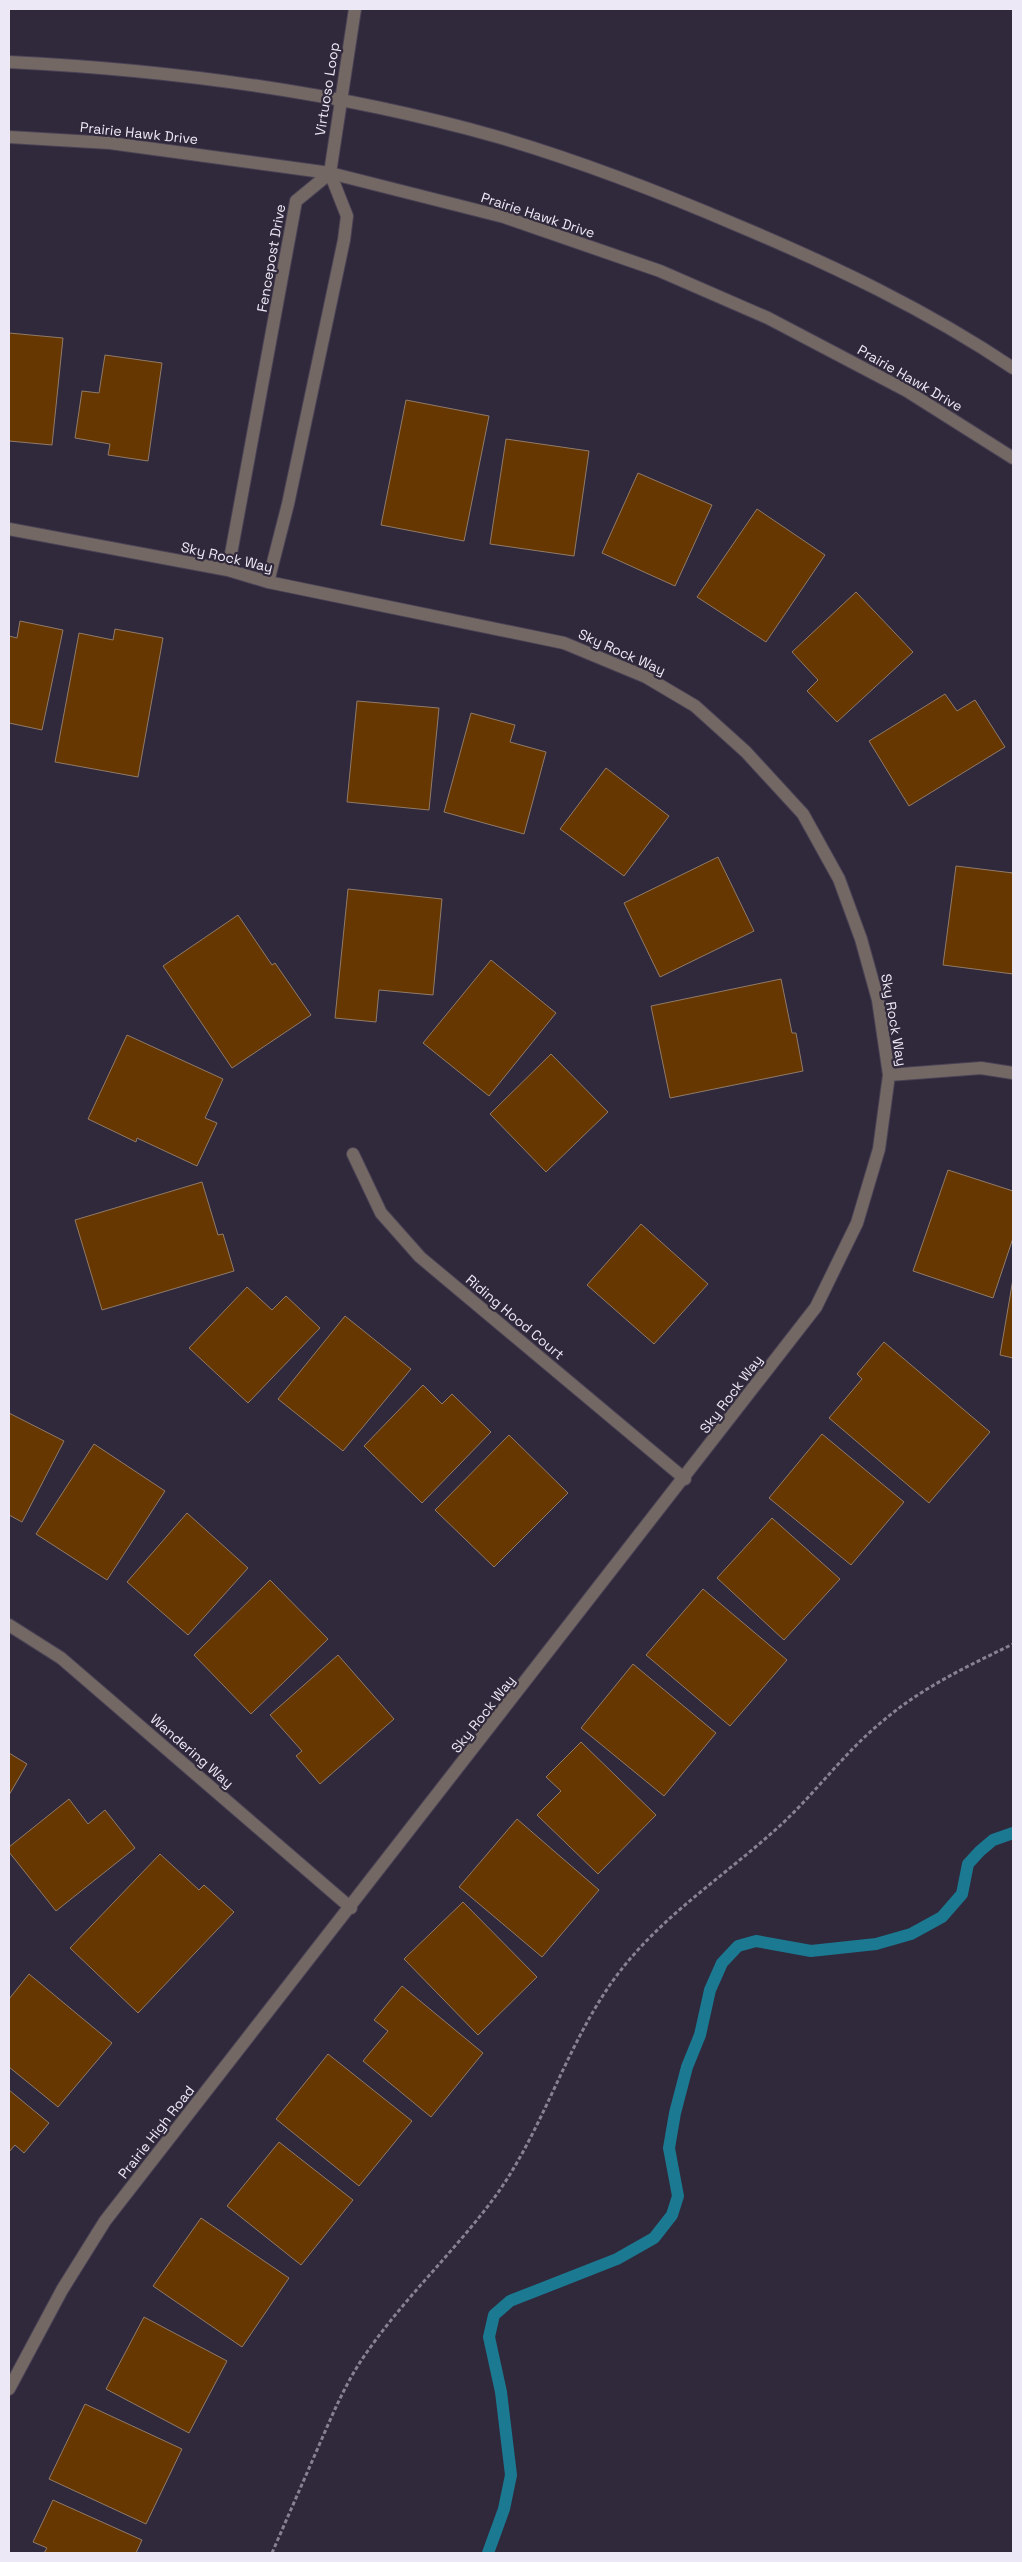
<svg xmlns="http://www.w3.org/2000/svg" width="1022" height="2562" viewBox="0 0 1022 2562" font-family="'Space Grotesk',sans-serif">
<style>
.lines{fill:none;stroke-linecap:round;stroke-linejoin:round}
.stream{stroke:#1b7991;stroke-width:12}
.building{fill:#663700;stroke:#907b69}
.minor-casing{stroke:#4a4355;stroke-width:14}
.tertiary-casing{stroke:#4a4355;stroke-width:14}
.path{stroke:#888191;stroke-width:3;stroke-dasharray:4 2.5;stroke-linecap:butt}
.minor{stroke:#746865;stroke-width:12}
.tertiary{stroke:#746865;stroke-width:12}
.labels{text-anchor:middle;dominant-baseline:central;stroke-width:4.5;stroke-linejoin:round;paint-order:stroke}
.street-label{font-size:14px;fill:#ede8f5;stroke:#30283b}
</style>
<rect width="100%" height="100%" fill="#30283b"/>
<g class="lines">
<path class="stream" d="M488,2553L504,2509L511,2475L501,2392L489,2337L494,2315L510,2301L617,2259L654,2238L672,2215L678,2196L669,2148L675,2113L687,2067L700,2035L710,1990L722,1963L738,1946L756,1941L811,1951L876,1944L911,1934L942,1917L962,1894L968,1864L980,1851L993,1840L1013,1833"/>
</g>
<path class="building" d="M9,333L63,338L52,445L9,441Z
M105,355L162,363L148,461L108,455L110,444L75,438L82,391L99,393Z
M406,400L489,416L464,541L381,525Z
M506,439L589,451L574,556L490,544Z
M638,473L712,505L675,586L602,553Z
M757,509L825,555L766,642L697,597Z
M856,592L913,652L837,722L807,691L818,680L792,652Z
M20,621L63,630L42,730L9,723V636L17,638Z
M115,629L163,638L138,777L55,762L79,633L113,640Z
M945,694L957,711L975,700L1005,747L909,806L869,741Z
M357,701L439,708L429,810L347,802Z
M471,713L515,725L510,742L546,752L524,834L444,812Z
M606,768L669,816L624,876L560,829Z
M718,857L754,931L660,977L624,903Z
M956,866L1013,873V974L943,965Z
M348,889L442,899L433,995L379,990L376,1022L335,1018Z
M238,915L272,965L275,963L311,1015L232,1068L163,966Z
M491,960L556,1013L489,1096L423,1043Z
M781,979L792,1033H796L803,1071L670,1098L651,1006Z
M127,1035L223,1079L205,1118L217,1123L197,1166L137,1138L136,1142L88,1119Z
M551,1054L608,1112L546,1172L490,1114Z
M948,1170L1013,1191V1238L993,1298L913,1271Z
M202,1182L218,1235L223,1234L234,1271L102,1310L75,1220Z
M641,1224L708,1284L654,1344L587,1285Z
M1013,1279V1358L1000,1355Z
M247,1287L272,1310L286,1296L320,1328L248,1403L189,1348Z
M345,1316L411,1369L343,1451L278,1399Z
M884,1342L990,1432L929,1503L829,1418L862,1379L857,1374Z
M423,1385L442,1404L452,1394L491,1432L422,1503L364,1446Z
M9,1413L64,1441L22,1522L9,1515Z
M822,1434L904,1502L851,1565L769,1498Z
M509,1435L568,1493L494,1567L435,1510Z
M94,1444L165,1491L107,1580L36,1534Z
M187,1513L248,1568L188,1635L127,1582Z
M772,1518L840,1579L784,1640L717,1578Z
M270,1580L328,1639L251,1714L194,1655Z
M703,1589L787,1660L730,1726L646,1655Z
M338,1655L394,1719L320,1784L296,1756L302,1751L270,1715Z
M633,1664L716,1733L664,1796L581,1728Z
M581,1742L656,1815L598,1874L537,1815L561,1791L546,1777Z
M9,1753L27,1764L9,1795Z
M69,1799L88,1824L105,1810L135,1848L56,1911L9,1852V1847Z
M517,1819L599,1890L542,1957L459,1887Z
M160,1854L199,1890L204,1885L234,1912L138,2013L70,1948Z
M463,1902L537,1977L478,2035L404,1959Z
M29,1974L112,2043L58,2107L9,2067V1999Z
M402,1986L483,2053L431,2117L363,2061L388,2031L374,2020Z
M328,2054L412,2121L359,2186L276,2119Z
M9,2090L49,2123L24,2153L15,2145L9,2152Z
M279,2142L353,2200L301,2265L227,2206Z
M201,2218L289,2278L242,2347L153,2286Z
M144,2317L227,2361L189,2433L106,2389Z
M85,2404L182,2449L146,2524L49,2479Z
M53,2500L142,2540L136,2553H44L47,2548L33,2542Z"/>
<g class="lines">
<g class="minor-casing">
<path id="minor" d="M9,529L228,570L268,582L564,643L646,677L695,706L746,752L803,814L839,879L861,939L878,1000L889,1075L879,1149L857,1223L816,1307L105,2221L62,2290L9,2389
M228,570L296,201L330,173
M268,582L288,504L344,240L347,216L330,173L355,9
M889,1075L981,1068L1013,1073
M353,1154L381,1213L420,1257L685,1479
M9,1625L61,1658L351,1908"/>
</g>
<g class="tertiary-casing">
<path id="tertiary" d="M9,62C174,70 339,92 498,137C580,161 660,192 739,226C834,266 927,310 1013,368
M9,137L110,143L330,173L504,217L660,271L768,318L907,391L1013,458"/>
</g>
<path class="path" d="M272,2553C288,2516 304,2480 320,2443C334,2411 347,2380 367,2352C406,2296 457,2249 497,2194C543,2129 566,2047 612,1982C656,1920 718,1881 774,1831C813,1797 843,1753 884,1720C923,1687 968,1666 1013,1644"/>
<use href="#minor" class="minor"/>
<use href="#tertiary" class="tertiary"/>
</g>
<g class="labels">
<g class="street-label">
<text transform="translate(327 89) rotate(-81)">Virtuoso Loop</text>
<text transform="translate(139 133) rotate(6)">Prairie Hawk Drive</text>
<text transform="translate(538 215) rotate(18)">Prairie Hawk Drive</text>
<text transform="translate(271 258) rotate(-80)">Fencepost Drive</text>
<text transform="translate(910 378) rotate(30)">Prairie Hawk Drive</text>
<text transform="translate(227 557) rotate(13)">Sky Rock Way</text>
<text transform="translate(622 652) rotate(24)">Sky Rock Way</text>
<text transform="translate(894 1020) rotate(80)">Sky Rock Way</text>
<text transform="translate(515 1317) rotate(40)">Riding Hood Court</text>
<text transform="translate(731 1394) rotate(-53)">Sky Rock Way</text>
<text transform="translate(483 1714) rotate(-52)">Sky Rock Way</text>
<text transform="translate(192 1751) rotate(41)">Wandering Way</text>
<text transform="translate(156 2132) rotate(-52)">Prairie High Road</text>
</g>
</g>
<rect width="1022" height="2562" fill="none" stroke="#ede8f5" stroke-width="20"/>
</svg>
